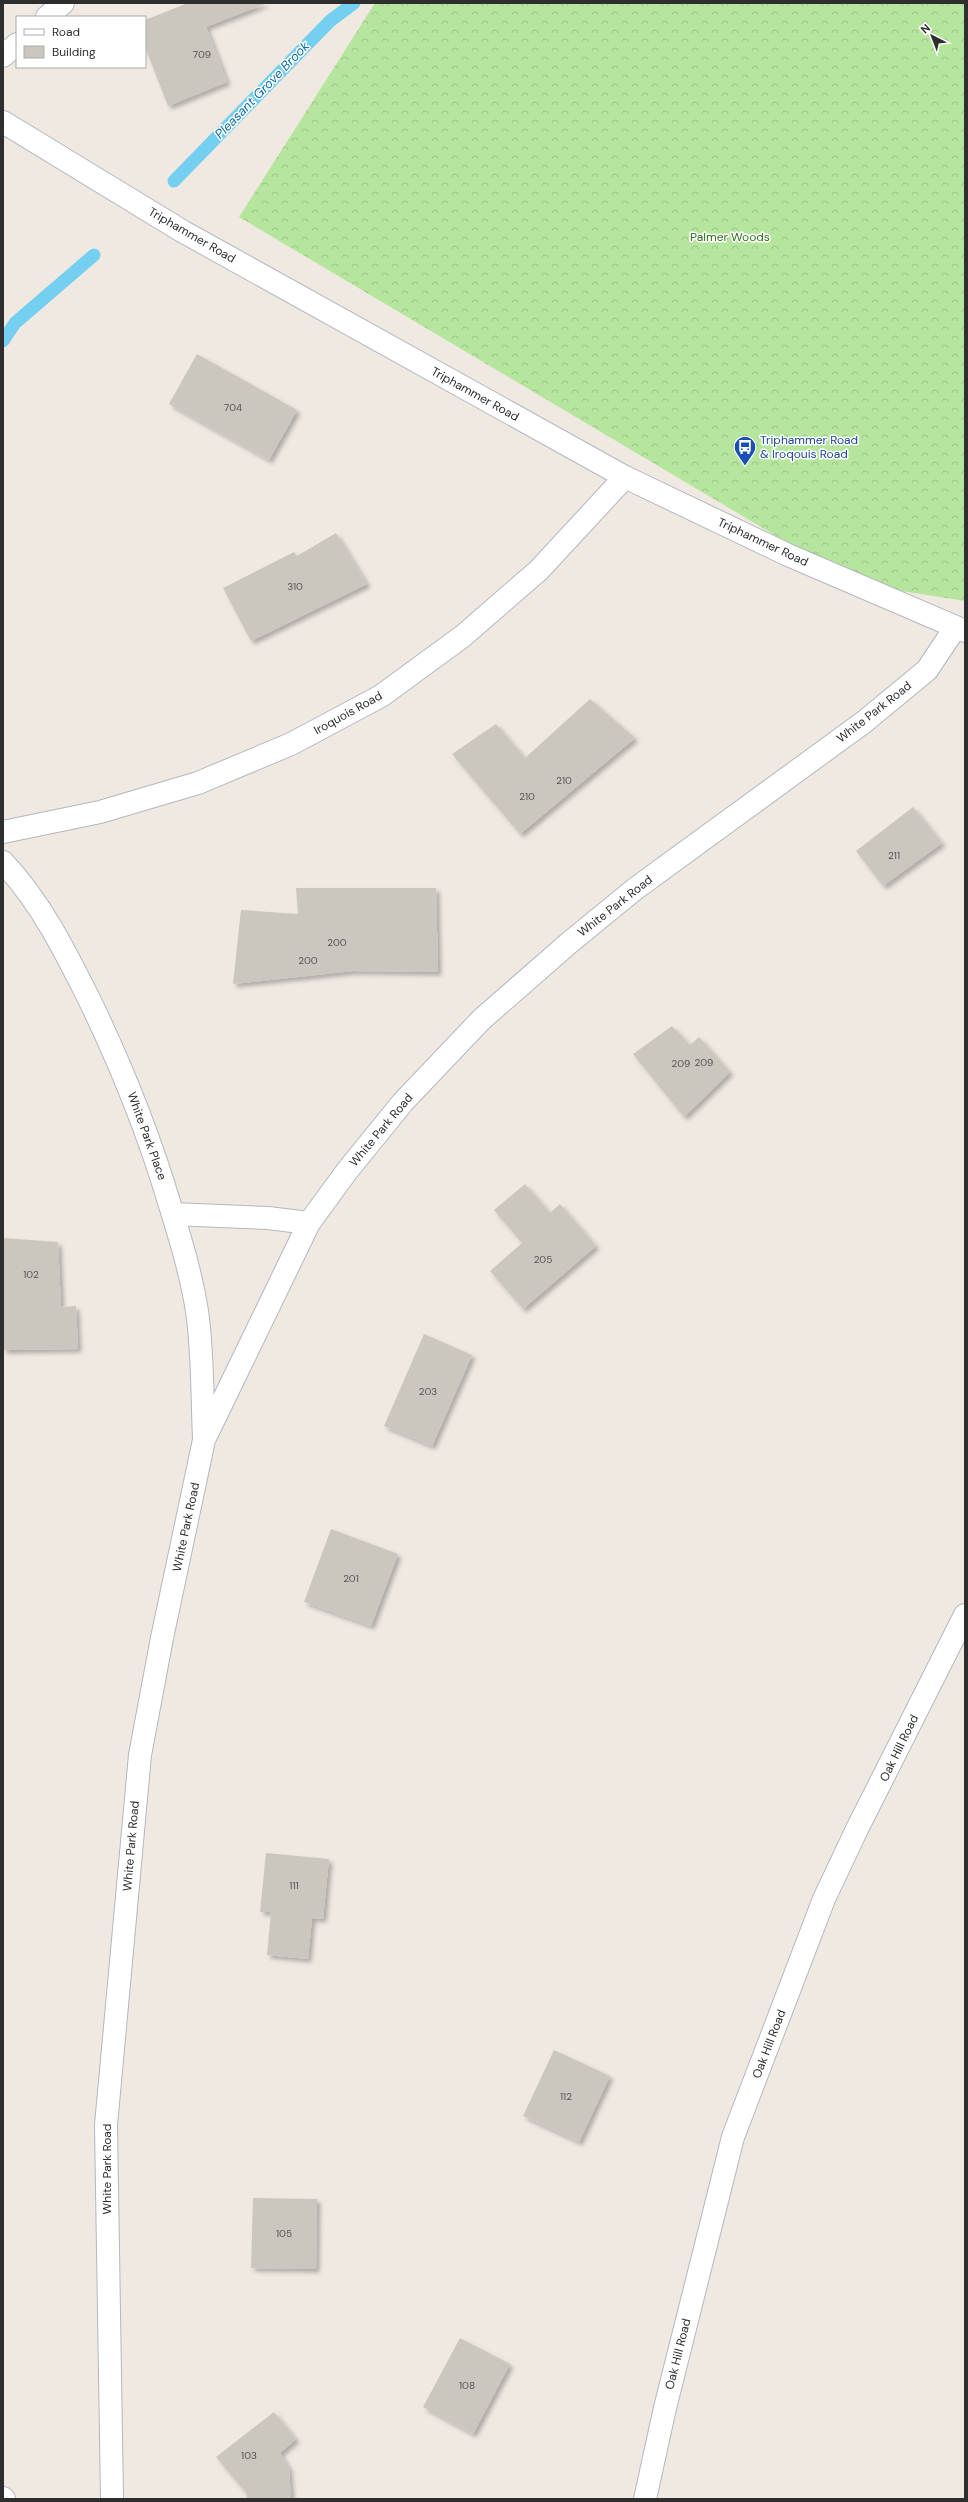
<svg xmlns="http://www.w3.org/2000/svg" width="968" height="2502" viewBox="0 0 968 2502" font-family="'DM Sans',sans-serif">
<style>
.forest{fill:url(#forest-crowns)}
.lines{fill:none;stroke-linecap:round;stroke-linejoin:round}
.stream{stroke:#75cff0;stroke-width:13}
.building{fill:#cbc7bf;filter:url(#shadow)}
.street-casing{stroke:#b4b7c1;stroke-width:24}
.secondary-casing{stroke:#b4b7c1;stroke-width:24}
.street{stroke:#fff;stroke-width:22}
.secondary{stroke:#fff;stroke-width:22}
.labels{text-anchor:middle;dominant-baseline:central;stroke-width:3;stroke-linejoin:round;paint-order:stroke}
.number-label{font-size:10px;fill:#555452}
.street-label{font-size:12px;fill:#2e2e2e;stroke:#fff}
.park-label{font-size:12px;fill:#2c6e1b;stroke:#fff}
.transit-label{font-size:12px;fill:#164399;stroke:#fff;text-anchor:start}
.water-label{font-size:13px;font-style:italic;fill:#0d6fa3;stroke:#fff}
</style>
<defs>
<pattern id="forest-crowns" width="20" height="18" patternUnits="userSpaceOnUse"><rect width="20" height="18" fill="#b6e59e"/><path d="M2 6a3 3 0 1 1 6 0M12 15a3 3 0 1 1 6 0" fill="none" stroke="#9dc588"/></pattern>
<filter id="shadow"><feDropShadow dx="3.5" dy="3.5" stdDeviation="2" flood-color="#0004"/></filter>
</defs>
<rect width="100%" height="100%" fill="#efe9e1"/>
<path class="forest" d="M375,3H965V601L857,584L239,217Z"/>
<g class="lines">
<path class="stream" d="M174,181L330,21L354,3
M3,341L15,323L94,255"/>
</g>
<path class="building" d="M188,3H267L206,27L227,82L168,106L145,47V20Z
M197,354L297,410L269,460L169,404Z
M336,533L367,584L251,641L223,588L294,552L297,556Z
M590,699L635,738L520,834L452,754L496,724L525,758Z
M913,807L942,843L883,886L856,851Z
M296,888H436L438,972L353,971L233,984L241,910L298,914Z
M672,1026L690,1045L699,1037L730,1072L684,1117L633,1054Z
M525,1184L550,1213L560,1204L596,1246L523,1309L490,1271L522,1243L494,1210Z
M3,1238L58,1242L61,1307L76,1306L78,1349L3,1350Z
M424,1334L472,1355L432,1446L384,1426Z
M331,1529L398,1554L371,1626L304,1602Z
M266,1853L329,1859L323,1919L312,1918L308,1959L267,1955L271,1912H260Z
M554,2050L610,2076L579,2142L523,2116Z
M253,2198L317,2199L316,2269L251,2268Z
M460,2338L510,2364L473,2434L423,2407Z
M274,2412L296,2439L280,2453L289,2468L291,2499H247V2494L216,2457Z"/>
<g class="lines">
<g class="street-casing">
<path id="street" d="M47,17L63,3
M3,56L17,44
M3,832L100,812L198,783L291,744L381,696L463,636L539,570L625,477
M3,862C40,901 65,951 89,999C121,1065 148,1132 169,1202C180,1238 191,1273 197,1311C203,1352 202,1396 204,1438
M173,1214L268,1218L309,1223
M3,2498L4,2499
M112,2499L106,2125L140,1755L162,1638L204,1440L309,1223L347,1171L403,1102L482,1019L569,943L635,889L864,722L927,670L955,628
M645,2499L665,2408L733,2137L824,1899L857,1829L965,1615"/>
</g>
<g class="secondary-casing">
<path id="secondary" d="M3,122L182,231L625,477L788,555L965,631"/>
</g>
<use href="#street" class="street"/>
<use href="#secondary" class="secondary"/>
</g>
<defs>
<g id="bus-pin" transform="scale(1.15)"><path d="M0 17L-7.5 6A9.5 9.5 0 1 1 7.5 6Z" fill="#1a4fb4" stroke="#fff"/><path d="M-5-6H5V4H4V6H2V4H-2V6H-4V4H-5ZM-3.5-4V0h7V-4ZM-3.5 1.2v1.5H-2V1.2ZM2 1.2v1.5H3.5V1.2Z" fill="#fff"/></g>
</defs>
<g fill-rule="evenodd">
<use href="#bus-pin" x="745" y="447"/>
</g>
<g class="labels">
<g class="number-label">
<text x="202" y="54">709</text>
<text x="233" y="407">704</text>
<text x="295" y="586">310</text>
<text x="564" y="780">210</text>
<text x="527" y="796">210</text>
<text x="894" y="855">211</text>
<text x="337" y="942">200</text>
<text x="308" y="960">200</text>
<text x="704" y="1062">209</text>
<text x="681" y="1063">209</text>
<text x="543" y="1259">205</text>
<text x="31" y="1274">102</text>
<text x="428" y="1391">203</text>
<text x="351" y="1578">201</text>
<text x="294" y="1885">111</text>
<text x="566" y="2096">112</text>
<text x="284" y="2233">105</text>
<text x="467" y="2385">108</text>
<text x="249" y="2455">103</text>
</g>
<g class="street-label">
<text transform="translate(192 235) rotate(30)">Triphammer Road</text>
<text transform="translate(475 394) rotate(29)">Triphammer Road</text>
<text transform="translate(763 542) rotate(25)">Triphammer Road</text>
<text transform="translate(874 712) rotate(-38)">White Park Road</text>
<text transform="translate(348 713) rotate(-29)">Iroquois Road</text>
<text transform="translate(615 906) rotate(-38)">White Park Road</text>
<text transform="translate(381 1130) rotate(-50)">White Park Road</text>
<text transform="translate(147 1136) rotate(70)">White Park Place</text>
<text transform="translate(186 1527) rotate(-78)">White Park Road</text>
<text transform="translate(899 1748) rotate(-64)">Oak Hill Road</text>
<text transform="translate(131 1846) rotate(-85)">White Park Road</text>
<text transform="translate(769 2044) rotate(-69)">Oak Hill Road</text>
<text transform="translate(107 2169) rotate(-90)">White Park Road</text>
<text transform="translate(678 2354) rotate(-76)">Oak Hill Road</text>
</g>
<g class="park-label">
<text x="730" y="237">Palmer Woods</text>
</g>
<g class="transit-label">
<text x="760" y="440">Triphammer Road<tspan x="760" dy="14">&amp; Iroqouis Road</tspan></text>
</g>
<g class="water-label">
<text transform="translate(262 90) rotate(-46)">Pleasant Grove Brook</text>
</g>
</g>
<rect width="968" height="2502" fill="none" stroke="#2e2e2e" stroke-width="8"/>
<rect x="16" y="16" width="130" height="52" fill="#ffffff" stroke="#ababab"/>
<rect x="24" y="29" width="20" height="6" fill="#ffffff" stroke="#ababab"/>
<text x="52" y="36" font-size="12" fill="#2e2e2e">Road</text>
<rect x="24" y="46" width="20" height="12" fill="#cbc7bf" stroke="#ababab"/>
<text x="52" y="56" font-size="12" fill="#2e2e2e">Building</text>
<g transform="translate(932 36) rotate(318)" stroke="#ffffff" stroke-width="3" paint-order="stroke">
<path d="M0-3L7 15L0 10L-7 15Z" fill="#2e2e2e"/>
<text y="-6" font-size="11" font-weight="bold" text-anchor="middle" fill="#2e2e2e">N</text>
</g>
</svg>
